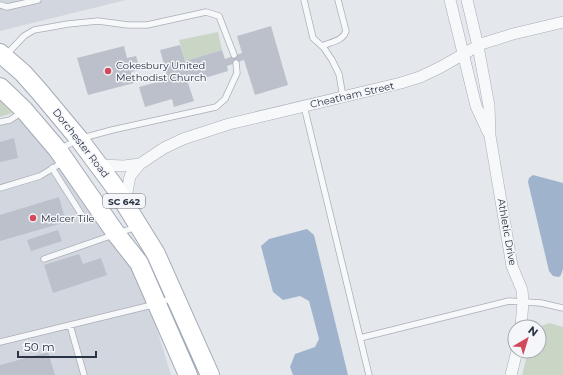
<svg xmlns="http://www.w3.org/2000/svg" width="563" height="375" viewBox="0 0 563 375" font-family="Montserrat,sans-serif">
<style>
.built{fill:#d2d6de}
.green{fill:#c9d6c5}
.water{fill:#9fb4cc}
.building{fill:#bbc0ca}
.lines{fill:none;stroke-linecap:round;stroke-linejoin:round}
.service-casing{stroke:#a9aeb7;stroke-width:7}
.minor-casing{stroke:#a9aeb7;stroke-width:12}
.primary-casing{stroke:#a3abb8;stroke-width:20}
.service{stroke:#f7f8fa;stroke-width:5.5}
.minor{stroke:#f7f8fa;stroke-width:11}
.primary{stroke:#fff;stroke-width:18}
.poi-dot{fill:#d1495b;stroke:#f4f6f9;stroke-width:1.5}
.labels{text-anchor:middle;dominant-baseline:central;stroke-width:3;stroke-linejoin:round;paint-order:stroke}
.shield{fill:#f4f6f9;stroke:#676e7b;stroke-width:1}
.shield-label{font-size:9px;font-weight:bold;fill:#2b3445}
.poi-label{font-size:10px;fill:#2b3445;stroke:#f4f6f9;text-anchor:start}
.street-label{font-size:10px;fill:#2b3445;stroke:#f4f6f9}
</style>
<rect width="100%" height="100%" fill="#e4e7ec"/>
<path class="built" d="M0,0H126L0,31Z
M18,115L53,153L128,262L145,290L171,375H0V122Z"/>
<path class="green" d="M218,32L222,50L185,61L179,40Z
M0,94L18,111L0,117Z
M550,323L563,327V375H522L528,351H539L538,327Z"/>
<path class="water" d="M533,175L563,183V269L561,275L559,277L553,276L549,271L528,182L529,178Z
M307,229L314,235L348,375H293L290,367L295,354L315,347L319,339L309,301L300,296L283,300L273,292L261,246L269,239Z"/>
<path class="building" d="M271,26L288,85L255,95L244,60L227,66L228,71L188,83L194,101L174,107L172,99L145,107L139,87L168,79L160,50L180,45L185,61L222,50L225,59L242,53L237,36Z
M124,46L127,58L136,56L140,70L131,72L134,83L88,95L77,58Z
M14,138L18,158L0,162V142Z
M59,197L66,222L0,241V215Z
M58,230L62,241L31,251L27,240Z
M79,254L83,264L101,258L107,275L53,293L44,265Z
M48,352L55,375H0V365Z"/>
<g class="lines">
<g class="service-casing">
<path id="service" d="M304,0L313,38L324,48L332,60L339,74L343,97
M0,5L7,7L38,0
M322,46C331,42 343,41 346,31L338,0
M6,55L24,36L34,30L68,24L98,21L128,25H147L206,12L219,16L234,55
M304,106L369,375
M0,122L10,120L22,112
M60,149L79,139L112,130L216,107L225,99L237,73L236,63
M52,168L83,217
M0,188L40,176L63,162
M44,259L136,227
M70,325L84,375
M360,338L509,301L541,303L563,308
M0,342L152,305L173,298"/>
</g>
<g class="minor-casing">
<path id="minor" d="M450,0L476,106L488,132
M467,0L478,46L489,106L490,136L512,266L522,290L523,302L521,327
M99,165L124,166L140,164
M127,204V192L130,176L140,164L164,148L183,139L229,124L401,83L420,77L441,67L481,44L513,34L563,22
M511,375L517,351"/>
</g>
<g class="primary-casing">
<path id="primary" d="M0,53L23,73L39,91L79,139L114,186L156,254L210,375
M0,87L24,110L58,150L117,235L139,263L188,375"/>
</g>
<use href="#service" class="service"/>
<use href="#minor" class="minor"/>
<use href="#primary" class="primary"/>
</g>
<g class="poi-dot">
<circle cx="108" cy="71" r="4"/>
<circle cx="33" cy="218" r="4"/>
</g>
<g class="labels">
<rect class="shield" x="103" y="194" width="42" height="14" rx="3"/>
<g class="shield-label">
<text x="124" y="201">SC 642</text>
</g>
<g class="poi-label">
<text x="116" y="65">Cokesbury United<tspan x="116" dy="12">Methodist Church</tspan></text>
<text x="41" y="218">Melcer Tile</text>
</g>
<g class="street-label">
<text transform="translate(352 95) rotate(-13)">Cheatham Street</text>
<text transform="translate(81 143) rotate(52)">Dorchester Road</text>
<text transform="translate(507 232) rotate(80)">Athletic Drive</text>
</g>
</g>
<g transform="translate(527 339) rotate(38)"><circle r="19" fill="#f4f6f9" stroke="#a4a8b1"/>
<path d="M0-3L7 15L0 10L-7 15Z" fill="#d1495b"/>
<text y="-6" font-size="11" font-weight="bold" text-anchor="middle" fill="#2b3445">N</text>
</g>
<path d="M18 351v6h78v-6" fill="none" stroke="#2b3445" stroke-width="2"/>
<text x="24" y="351" font-size="12" fill="#2b3445" stroke="#f4f6f9" stroke-width="3" paint-order="stroke">50 m</text>
</svg>
